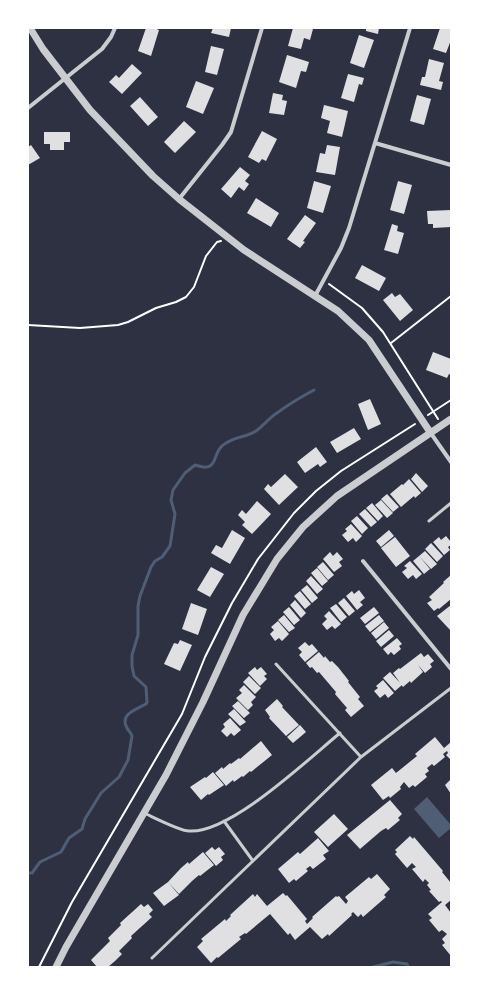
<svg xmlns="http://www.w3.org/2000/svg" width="479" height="995" viewBox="0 0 479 995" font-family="'Asap Condensed',sans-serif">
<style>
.water{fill:#4f5d75}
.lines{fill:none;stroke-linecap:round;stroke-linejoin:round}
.stream{stroke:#4f5d75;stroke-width:3}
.building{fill:#e0e0e3}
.path{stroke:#fff;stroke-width:2}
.service{stroke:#caccd0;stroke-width:3}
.minor{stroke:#caccd0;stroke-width:4}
.tertiary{stroke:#caccd0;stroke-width:7}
</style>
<rect width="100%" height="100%" fill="#2d3142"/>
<path class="water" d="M427,797L451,825V828L439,838L414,809Z"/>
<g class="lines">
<path class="stream" d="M28,873H32L40,862L61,852L69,838L82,829L85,819L101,793L119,777L128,760L132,736C131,732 129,732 127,728C119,714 137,709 146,704L147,702L146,687L134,676L132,666V655L138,635V606L140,596L151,567L155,561L162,557L170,546L175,514L171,500L173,490L185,473L195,465C199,466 205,469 210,466C216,463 215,452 222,446C233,436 246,438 256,431C263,426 269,418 277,413C289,404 301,397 314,390
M373,967L393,962L407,964L408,967"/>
</g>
<path class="building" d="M146,28H154L159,30L151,56L138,51Z
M213,28H231L229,37L211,33Z
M293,28L313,29L310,40L304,38L301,49L288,46Z
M366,28H379L378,34L366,31Z
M440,28H451V40L446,53L433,49Z
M359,35L374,40L364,68L350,63Z
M211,46L224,49L217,75L205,72Z
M287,55L309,62L306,72L301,71L296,88L279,82Z
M429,59L444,63L439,81L443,82L441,90L420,85L422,77H425Z
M132,64L142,73L122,94L109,82L116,75L119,78Z
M348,74L364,78L362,85L359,84L354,102L341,98Z
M196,81L214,88L203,114L186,107Z
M273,93L283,95L282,100L287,101L284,115L269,113Z
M417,95L431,99L424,125L410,121Z
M140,97L158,117L148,126L130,106Z
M324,105L348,111L342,137L327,133L330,121L321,118Z
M184,121L196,132L175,153L164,142Z
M262,131L277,139L266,161L262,159L259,163L248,157Z
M44,132H70V142H64V150H50V144H44Z
M31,145L40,158L28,165V147Z
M327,145L340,147L335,175L316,172L320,153L325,154Z
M240,167L250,175L245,181L249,184L244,191L239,187L231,198L221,189Z
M314,181L331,186L323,213L307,208Z
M398,181L412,185L404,214L390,210Z
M256,198L279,213L271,227L247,213Z
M451,210V227L433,228V224H428L427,211Z
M305,215L316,223L303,241L305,242L300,248L287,239Z
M392,224L398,226L397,231L404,233L398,254L384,250Z
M362,265L386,278L379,291L355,278Z
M392,293L395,297L400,294L413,310L400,321L383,300Z
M433,352L451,359V375L449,374L447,378L426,370Z
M370,399L381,424L368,430L358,404Z
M354,428L361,439L337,453L330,442Z
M316,447L327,462L320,467L318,464L305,473L297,462Z
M416,473L428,486L422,492L411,479Z
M285,474L298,487L279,505L264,489L268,484L271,487Z
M409,479L421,493L415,498L414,496L401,507L390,494L402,484L407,489L403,485Z
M387,494L399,507L393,512L381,499Z
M381,500L393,513L387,518L375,505Z
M257,501L271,514L252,534L242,525L245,522L238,515L242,510L246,514Z
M372,503L383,516L378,521L366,508Z
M365,509L377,522L371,527L359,514Z
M357,516L368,528L362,534L351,521Z
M351,524L362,536L356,542L353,538L348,542L342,535L347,531L345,529Z
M232,530L245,538L230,564L211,553L216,545L222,548Z
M389,530L394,536L381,547L376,541Z
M446,536L451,542V545L448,547L450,550L444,555L433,542L439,537L441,540Z
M395,537L410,556L396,567L381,548Z
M431,543L443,556L437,562L425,549Z
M425,551L437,564L431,569L419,556Z
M330,552L333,556L337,552L343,559L339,562L342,566L334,572L323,559Z
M419,556L430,569L424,574L413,561Z
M410,561L422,574L416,579L413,575L408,579L402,572L407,568L404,566Z
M323,562L334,575L328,580L317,567Z
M211,567L224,574L210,597L197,590Z
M317,568L328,581L322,586L311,573Z
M451,575V599L439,609L438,608L434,611L427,603L432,600L429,597L444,583L443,582Z
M311,576L323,589L317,594L306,581Z
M307,585L318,598L312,603L301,590Z
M359,590L365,598L360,602L363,605L357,610L346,596L352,591L354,594Z
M300,591L311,604L305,609L294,596Z
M344,598L355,611L349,616L338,603Z
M295,600L306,613L301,618L290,605Z
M191,603L207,609L198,635L182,629Z
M336,604L347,617L341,622L330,608Z
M451,605V631L437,616Z
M289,607L300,620L294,625L283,612Z
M374,607L379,613L365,624L360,618Z
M329,611L341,624L335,629L332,626L327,630L322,624L327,619L324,616Z
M284,615L295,628L289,632L278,620Z
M379,615L384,621L370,632L365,626Z
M278,621L289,634L282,641L279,638L275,641L270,634L274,630L271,627Z
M384,622L389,628L376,639L371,633Z
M389,630L394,636L381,647L376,641Z
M397,638L402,644L399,646L401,649L394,655L391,652L388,655L383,649Z
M180,640L192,645L180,671L164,664L174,643L178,644Z
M305,642L309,646L312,644L318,651L305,662L299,655L302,652L298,648Z
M319,652L324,658L325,656L330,662L332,661L338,667L349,681L348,682L360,697L358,699L364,706L351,717L345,710L347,708L335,694L336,692L319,672L317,673L312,667L310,668L306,663Z
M421,653L424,657L428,654L434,661L430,664L432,667L425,673L418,665L423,672L411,683L410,681L403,687L393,673L399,668L400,669Z
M255,667L257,670L261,667L267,674L264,676L267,679L260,686L248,673Z
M390,672L402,685L395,691L383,678Z
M249,676L261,688L255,694L243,682Z
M383,680L394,693L388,698L385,694L380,698L374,691L378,688L376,686Z
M244,685L256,697L251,702L253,705L248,710L236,698L242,693L239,690Z
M277,699L283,706L282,707L299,725L286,736L269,718L270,717L265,710Z
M238,701L250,713L244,718L232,706Z
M234,709L246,722L240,726L228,714Z
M230,718L241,730L234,736L231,733L227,737L221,731L225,727L223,724Z
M300,725L306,732L293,743L287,737Z
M435,737L444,748L451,742V760L446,755L448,753L447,751L443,754L445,757L434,766L432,764L427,768L429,771L425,774L427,777L415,787L413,785L409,788L404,782L400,787L401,789L390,798L389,796L383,800L371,785L392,768L396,773L417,756L415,754Z
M261,741L272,755L251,772L250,771L243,777L242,776L234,782L233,780L226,786L215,773L222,767L223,769L230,763L231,764L239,758L240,759Z
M213,772L224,785L209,795L208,794L201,800L190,787L205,777L206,778Z
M451,779V794L445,785Z
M390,800L402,814L398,818L400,820L388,830L386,828L381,831L360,849L347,835Z
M334,814L348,829L328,847L314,832Z
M410,836L413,839L414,837L443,871L442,872L451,883V900L445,905L451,913V956L442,945L445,943L442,939L447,934L442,930L439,932L429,920L432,918L428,914L442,902L441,901L439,902L429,891L431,890L427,885L429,883L425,879L423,882L412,869L416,867L412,863L407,868L395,854L397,852L395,850Z
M318,838L329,851L323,855L326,859L313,869L310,866L306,869L308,871L296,881L294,879L289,883L278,869L298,852L300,854Z
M212,847L215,850L219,847L225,854L221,857L223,860L216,866L205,853Z
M203,852L214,865L200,876L199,875L192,881L179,894L168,882L181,868L188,862L189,864Z
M377,874L390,889L384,895L386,897L363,917L361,914L358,917L353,912L351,914L352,915L329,936L328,934L322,939L310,927L295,940L290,933L288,935L270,914L246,934L245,933L239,937L241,939L218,958L217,957L211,963L197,947L203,941L201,939L225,919L226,921L231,916L230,915L253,894L255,897L257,894L267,906L283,893L286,896L287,895L307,919L305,921L307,924L313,918L312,917L336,896L337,897L339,896L346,904L348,901L345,897L369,877L371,879Z
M168,882L179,895L164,906L153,893Z
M141,904L144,907L148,904L153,910L149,914L152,917L131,936L132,938L119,951L122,954L115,961L108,967H97L91,960L110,941L108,938L121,925L120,923Z"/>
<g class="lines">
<path class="path" d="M329,284L362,308L383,332L438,419
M28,325L80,328L118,325L128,322L156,308L176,302L186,297L194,287L206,256L217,242L221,241
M391,343L451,296
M428,415L451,400
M39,967L72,902L182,714L205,657L232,603L258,559L294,513L316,491L341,471L415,424"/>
<path class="service" d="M429,521L451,503
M276,664L361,757
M144,813C153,817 180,831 189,831C230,834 307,760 340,733
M224,821L253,861
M152,958L361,757L451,688"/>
<path class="minor" d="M28,108L102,49L111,37L115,28
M375,143L451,165
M179,199L222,145L231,132L262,28
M315,296L341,248L349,228L410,28
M430,432L451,462
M363,561L451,669"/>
<path class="tertiary" d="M30,28L43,49L90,110L153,176L179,199L244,250L338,311L369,340L430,432
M56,967L66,947L166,775L203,702L243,615L277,559L303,527L337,496L451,419"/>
</g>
<rect width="479" height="995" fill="none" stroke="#ffffff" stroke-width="58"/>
</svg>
